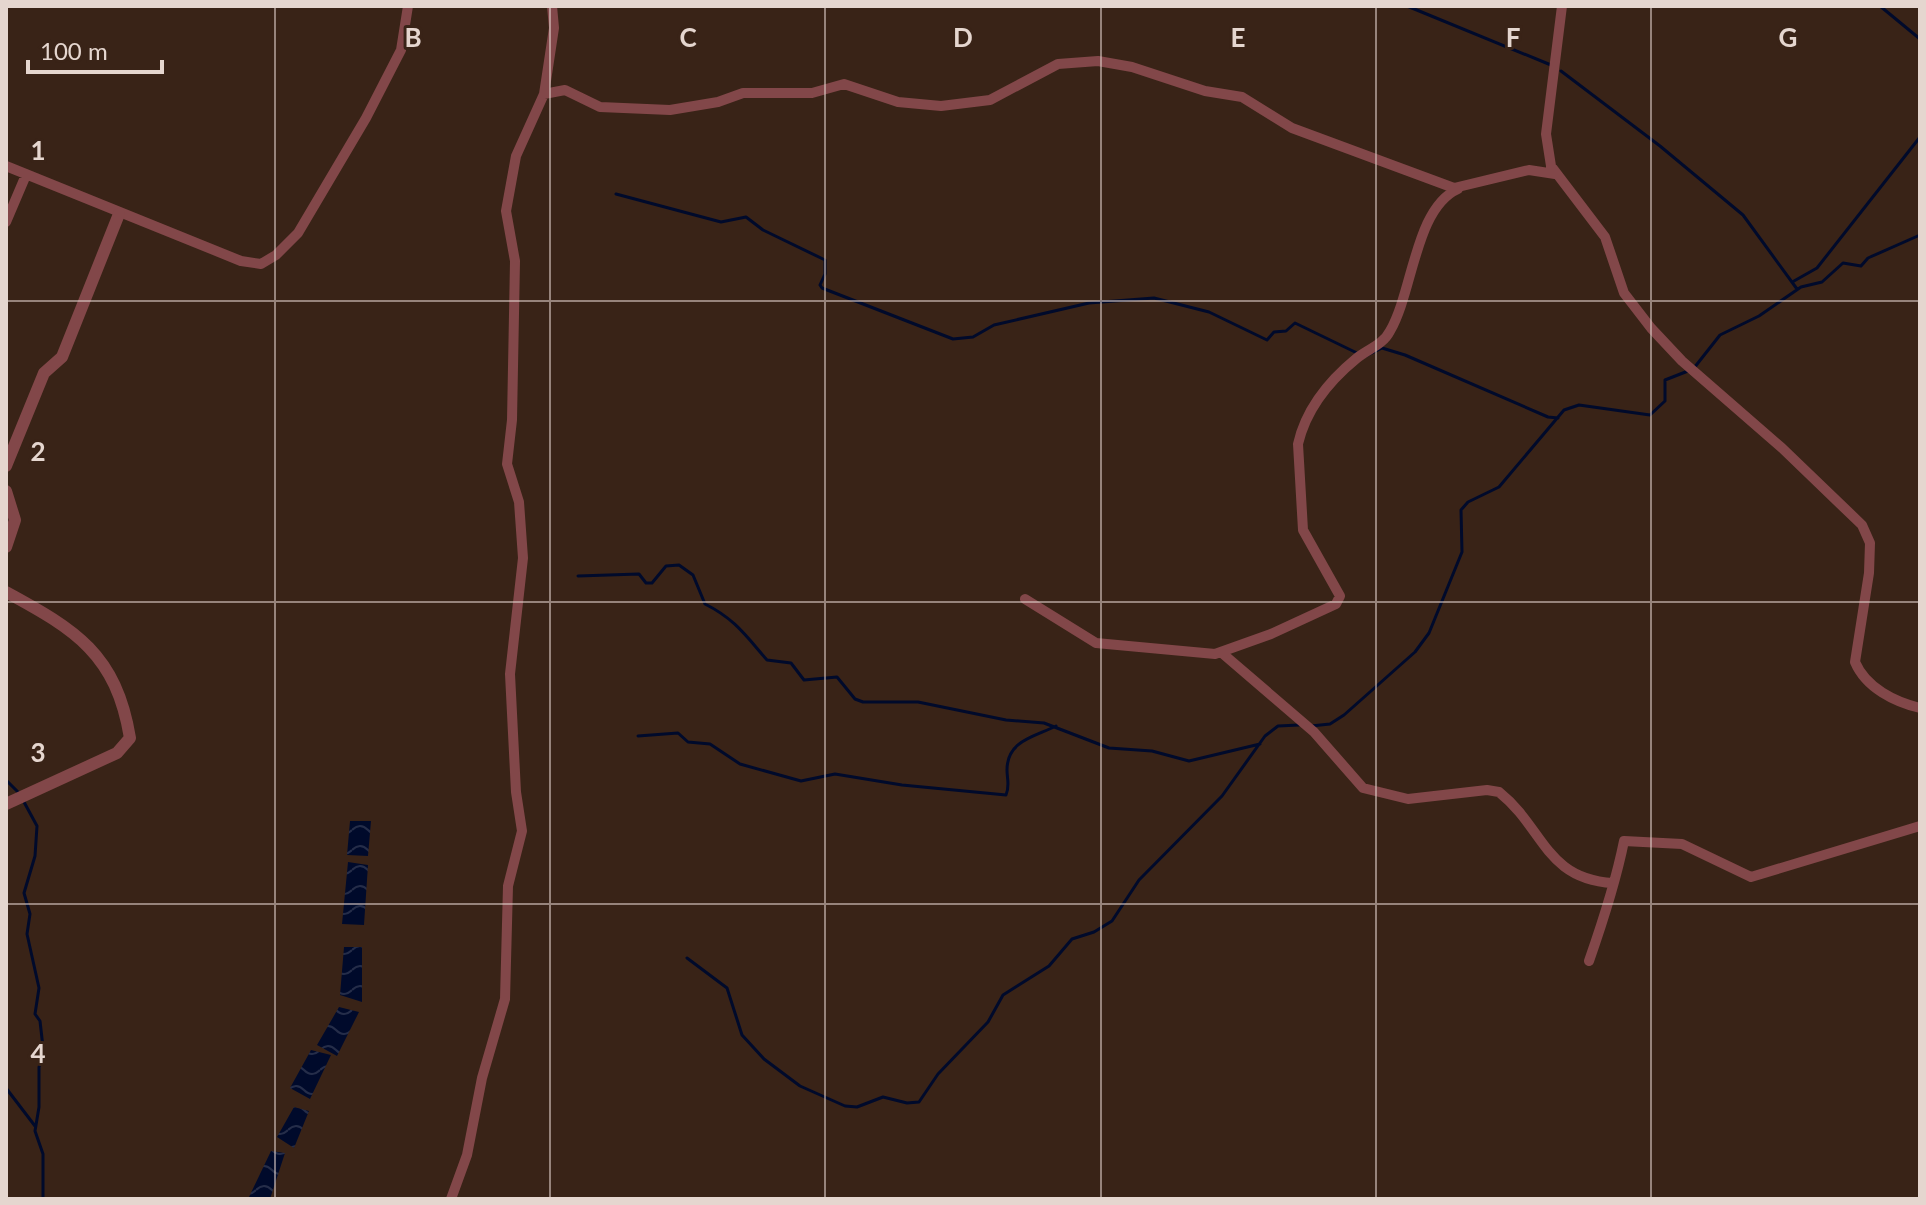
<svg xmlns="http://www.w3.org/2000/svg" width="1926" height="1205" viewBox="0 0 1926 1205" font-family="Lato,sans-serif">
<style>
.water{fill:url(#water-waves)}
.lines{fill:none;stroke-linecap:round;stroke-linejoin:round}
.stream{stroke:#000a2b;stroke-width:3}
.minor{stroke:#824749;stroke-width:10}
.tertiary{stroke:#824749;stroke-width:12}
.grid{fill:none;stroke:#e5d6cf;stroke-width:2;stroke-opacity:0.55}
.grid-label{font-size:26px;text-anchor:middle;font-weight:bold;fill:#e5d6cf;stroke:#392317;stroke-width:6;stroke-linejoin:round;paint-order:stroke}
</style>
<defs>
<pattern id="water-waves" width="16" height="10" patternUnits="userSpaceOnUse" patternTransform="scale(2)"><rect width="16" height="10" fill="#000a2b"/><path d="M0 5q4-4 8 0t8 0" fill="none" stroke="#252d49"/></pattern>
</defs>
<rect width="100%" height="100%" fill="#392317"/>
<path class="water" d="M350,821H371L368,856L347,855Z
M348,862L368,865L364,925L342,924Z
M344,947H362V1002L340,995Z
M339,1007L359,1012L337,1056L317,1045Z
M311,1050L331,1055L310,1099L290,1088Z
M294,1107L309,1111L294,1148L277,1137Z
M271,1151L285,1153L270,1199L249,1197Z"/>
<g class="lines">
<path class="stream" d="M802,6H806
M1407,6L1551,65
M1880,6L1920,39
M1561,71L1660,146L1743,215L1797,289
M616,194L721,222L746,217L763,230L825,260V274L820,285L822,288L953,339L973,337L994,325L1089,303L1154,298L1209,312L1267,340L1274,332L1286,331L1295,323L1357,353
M1794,281L1817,268L1920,137
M1364,357L1382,348L1405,355L1548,417L1558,418
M1694,368L1720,335L1759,316L1801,287L1822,282L1843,263L1861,266L1868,258L1920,235
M578,576L639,574L646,583H652L666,566L679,565L693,575L705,604C735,619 746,636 767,660L791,663L804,680L837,677L855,699L863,702H918L1006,720L1044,723L1109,748L1152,751L1189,761L1260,744
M1311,726L1330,724L1344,715L1415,652L1429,633L1462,552L1461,510L1468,502L1499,487L1564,410L1579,405L1650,415L1665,401V380L1688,371
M638,736L678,733L688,742L710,744L740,764L801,781L835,774L902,785L1006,795C1010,786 1007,779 1007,770C1007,740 1035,737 1056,726
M6,780L19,793
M24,802L37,826L35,856L24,893L30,914L27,934L39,988L35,1014L40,1021L44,1056L39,1067V1107L35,1131L43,1154V1199
M687,958L727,988L742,1035L764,1059L800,1086L845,1106L857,1107L883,1097L907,1103L919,1102L938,1074L988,1022L1003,995L1049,966L1072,939L1094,932L1112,921L1139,880L1222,796L1265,736L1278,726L1299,725
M6,1088L35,1126"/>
<path class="minor" d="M1562,6L1546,134L1551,166L1605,237L1624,293L1651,328L1682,361L1782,448L1862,525L1870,543L1869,573L1855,662C1866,688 1895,702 1920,708
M544,94L565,90L600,107L670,110L718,102L743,93H812L844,84L898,102L941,106L990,100L1058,64L1098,61L1132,67L1205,91L1242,97L1292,128L1454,188L1529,170L1555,174
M6,166L241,261L261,264L276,255L298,233L366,118L401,50L408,6
M6,222L26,175
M1025,599L1096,643L1215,654L1271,634L1336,604L1340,596L1303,530L1298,444C1306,409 1330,380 1357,358C1368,349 1383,345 1390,331C1413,292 1415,208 1458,189
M1222,653L1314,732L1363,788L1408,799L1487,790L1499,792C1544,828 1545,879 1613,883
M1589,961C1603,921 1616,881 1624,841L1682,844L1751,877L1920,826
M451,1199L467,1155L482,1078L505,999L508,886L522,831L516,792L510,674L523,558L519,502L507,464L512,420L515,261L506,211L516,156L544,94L554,28L552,6"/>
<path class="tertiary" d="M6,466L44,373L62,357L119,214
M6,491L15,520L6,547
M6,592C76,630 116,654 130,738L117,753L6,804"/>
</g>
<path class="grid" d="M275,6V1199M550,6V1199M825,6V1199M1101,6V1199M1376,6V1199M1651,6V1199M6,301H1920M6,602H1920M6,904H1920"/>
<g class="grid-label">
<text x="413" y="47">B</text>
<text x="688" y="47">C</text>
<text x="963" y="47">D</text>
<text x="1238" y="47">E</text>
<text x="1513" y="47">F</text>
<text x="1788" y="47">G</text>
<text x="38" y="160">1</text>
<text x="38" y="461">2</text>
<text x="38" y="762">3</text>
<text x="38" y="1063">4</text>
</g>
<rect width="1926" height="1205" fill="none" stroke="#e5d6cf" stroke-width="16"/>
<path d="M28 60v12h134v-12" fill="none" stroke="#e5d6cf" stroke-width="4"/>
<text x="40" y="60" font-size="24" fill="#e5d6cf" stroke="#392317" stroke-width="6" paint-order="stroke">100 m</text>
</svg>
